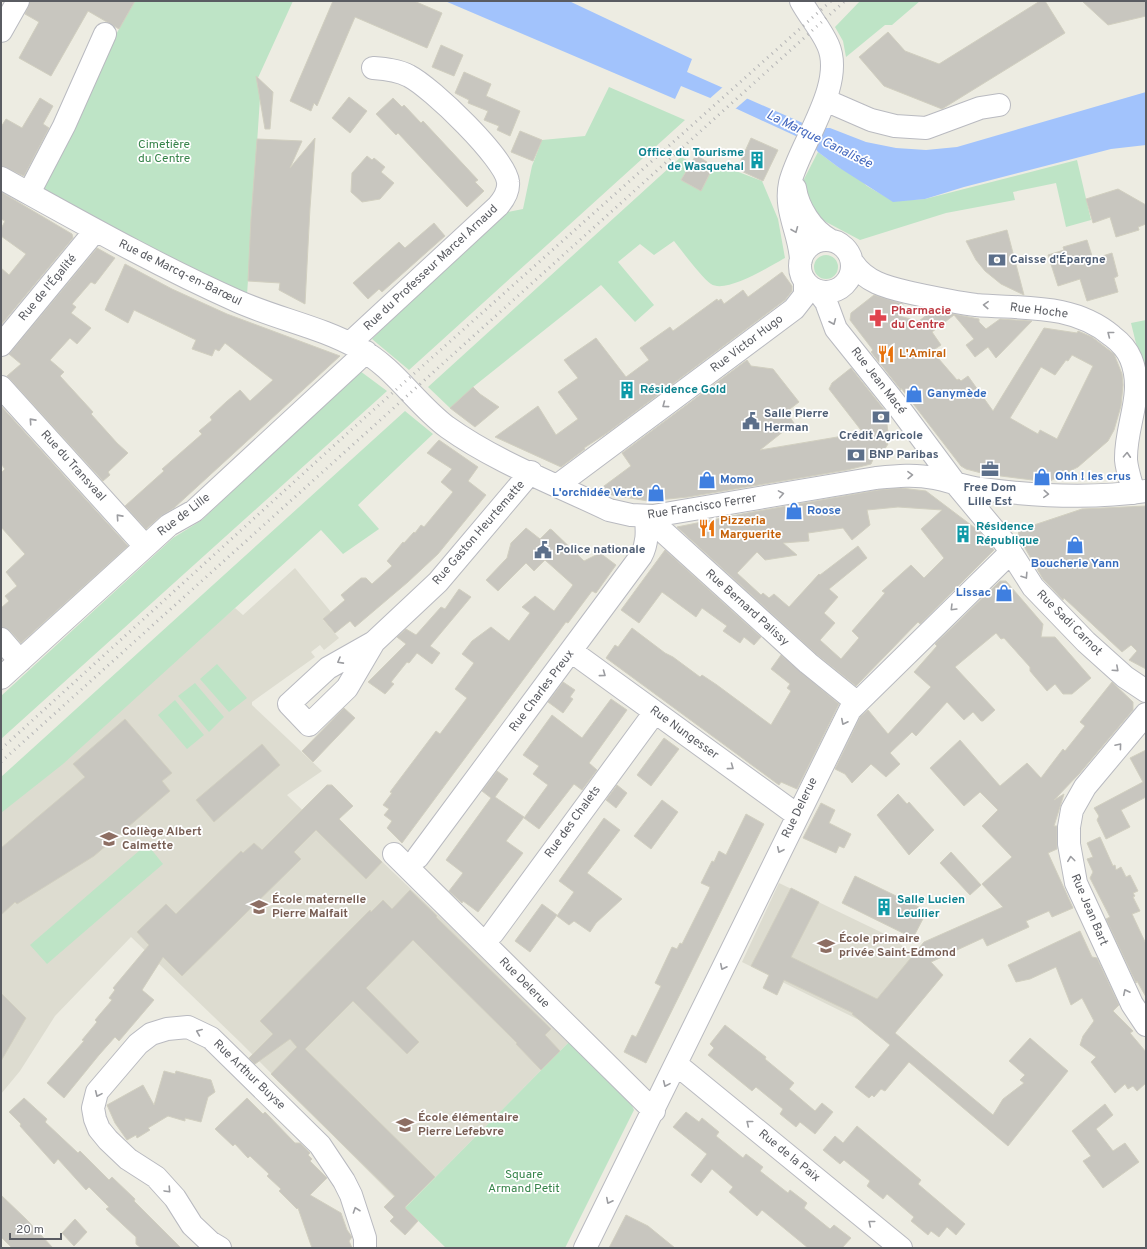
<svg xmlns="http://www.w3.org/2000/svg" width="1147" height="1249" viewBox="0 0 1147 1249" font-family="Overpass,sans-serif">
<style>
.education{fill:#dddcd0}
.green{fill:#bee4c6}
.water{fill:#a2c3fc}
.pier{fill:#edece2}
.building{fill:#c8c6bf;stroke:#d1cfc0;fill-rule:evenodd}
.lines{fill:none;stroke-linecap:round;stroke-linejoin:round}
.minor-casing{stroke:#b9bac0;stroke-width:24}
.minor{stroke:#fff;stroke-width:22}
.rail{stroke:#b5b5b6;stroke-width:3;stroke-dasharray:1 5;stroke-linecap:butt}
.oneway{stroke:#9c9da1}
.labels{text-anchor:middle;dominant-baseline:central;stroke-width:3.5;stroke-linejoin:round;paint-order:stroke}
.park-label{font-size:12px;fill:#37844a;stroke:#fff}
.culture-label{font-size:12px;font-weight:bold;fill:#0d838f;stroke:#fff;text-anchor:start}
.service-label{font-size:12px;font-weight:bold;fill:#4e5e75;stroke:#fff;text-anchor:start}
.street-label{font-size:12px;fill:#5a5c62;stroke:#fff}
.health-label{font-size:12px;font-weight:bold;fill:#be3a42;stroke:#fff;text-anchor:start}
.food-label{font-size:12px;font-weight:bold;fill:#c56008;stroke:#fff;text-anchor:start}
.shop-label{font-size:12px;font-weight:bold;fill:#366cbe;stroke:#fff;text-anchor:start}
.education-label{font-size:12px;font-weight:bold;fill:#785e54;stroke:#fff;text-anchor:start}
.water-label{font-size:13px;font-style:italic;fill:#4569bf;stroke:#fff}
</style>
<rect width="100%" height="100%" fill="#edece2"/>
<path class="education" d="M295,568L331,612L323,620L339,638L324,650L320,645L311,652L315,657L252,702V705L322,771L287,795L336,843L349,830L570,1041L405,1208L241,1043L131,937L55,1016L20,1071L1,1094V810L235,608L243,615Z
M779,883L891,937L914,955L859,1020L742,962Z"/>
<path class="green" d="M135,1H293L257,80L260,98L247,295L163,258L40,188L85,89Z
M860,1H920L892,25H885L846,57L843,41L835,27Z
M609,87L685,120L409,370L372,339L503,213L523,209L532,166L542,140L585,136Z
M818,152L838,167L857,177L867,186L893,201L925,199L1077,160L1091,220L1066,227L1056,183L1013,192L1015,200L946,213L860,240L813,215L803,181Z
M681,157L691,162L681,180L701,191L715,163L762,181L778,219L785,258C770,266 726,294 711,284C702,278 682,251 674,241L654,255L640,244L618,262L654,305L635,322L601,285L473,387L450,408L428,387Z
M814 267a12 12 0 1 1 24 0a12 12 0 1 1-24 0Z
M1146,320V384L1131,323Z
M360,371L387,391L1,739V696L173,538L202,520Z
M405,411L433,434L358,505L379,529L343,554L321,530L63,764L1,813V777Z
M217,664L247,698L229,712L200,679Z
M195,683L224,717L209,732L178,696Z
M175,700L204,735L187,749L158,715Z
M147,844L163,864L47,964L30,945Z
M570,1041L628,1097L634,1110L565,1248H446L405,1208Z"/>
<path class="water" d="M445,1H569L692,59L687,72L814,128H830L866,142L896,148L926,150L957,147L1146,92V145L1111,149L964,187L925,199L893,202L838,167L818,152L811,143L737,109L681,86L675,99Z"/>
<path class="pier" d="M724,86L749,97L734,110L708,100Z"/>
<path class="building" d="M30,1H135L119,29L88,11L51,76L19,58L39,22L25,14Z
M333,1H414L442,13L427,48L355,17L317,106L314,103L311,111L290,101Z
M1040,1H1045L1065,33L942,109L884,86L859,57L888,32L905,51L939,64Z
M1082,1H1146V16L1108,25Z
M441,45L463,55L454,76L432,67Z
M464,72L491,84L486,96L520,111L510,136L497,130L499,126L484,120L488,111L468,103L469,100L455,93Z
M256,76L273,92L270,129H265Z
M349,97L367,111L350,133L332,118Z
M40,98L53,106L43,124L49,128L24,176L1,166V127L6,119L22,128Z
M393,98L402,107L404,105L421,123L423,121L478,180L475,182L484,191L467,207L398,133L396,135L376,114Z
M520,131L542,140L533,161L511,152Z
M315,138L310,208L305,304L279,290L280,283L248,281L251,218L257,139L302,141L290,168Z
M751,138L778,150L763,181L737,169Z
M696,155L707,162L703,169L710,173L701,191L681,180Z
M367,156L372,160L374,158L385,167L381,172L394,183L380,199L362,202L351,192L352,173Z
M1118,189L1146,205V224L1138,227L1139,230L1116,237L1110,217L1093,223L1086,199Z
M1,192L72,234L73,238L1,325V268L9,275L26,254L1,236V229L5,221L1,219Z
M434,223L445,236L382,292L379,289L368,299L353,283L399,242L405,248Z
M1007,230L1024,295L1001,284L985,271L976,260L966,241Z
M1087,240L1093,259L1112,253L1118,276L1114,278L1118,292L1087,301L1080,279L1058,286L1048,255L1064,250L1063,247Z
M97,248L115,258L95,284L91,282L72,304L76,307L71,313L91,328L77,344L70,338L50,360L64,372L60,376L93,412L91,414L117,443L128,453L108,472L110,475L103,481L7,376L21,364L9,354Z
M125,264L172,289L227,314L340,356L174,508L161,516L146,529L125,506L164,471L162,469L202,434L199,431L212,420L210,417L226,402L240,390L250,401L273,380L225,343L219,351L215,349L212,356L192,349L196,340L134,310L128,323L105,310Z
M782,272L792,286V291L785,300L607,433L584,448L585,449L561,467L495,437L538,406L556,435L578,419L558,392L578,378L564,360L596,338L626,377L649,360L640,348L670,327L673,331L717,299L718,301L721,299L724,304L743,290L748,297Z
M874,295L903,304L899,316L919,321L933,310L979,319V322L986,329L1000,319L1032,321L996,358L988,347L975,357L966,345L974,339L954,315L932,332L941,345L932,351L957,380L959,379L961,381L968,376L993,411L1044,328L1077,333L1078,331L1092,337L1114,354L1122,374L1123,385L1121,406L1114,430L1108,441L1078,467L1048,482L985,474L966,469L961,466L901,388V390L871,352L873,350L850,320L851,313ZM1072,355L1093,366L1057,439L1040,430L1038,434L1010,418L1041,367L1055,375L1066,360L1068,361Z
M747,360L751,366L773,369L799,402L786,412L794,423L760,450L861,433L864,434L829,389L832,383L851,368L890,417L887,424L888,433L886,443L888,444L881,455L879,453L875,455L871,464L847,470L688,497L648,501L612,495L600,489L631,466L622,453Z
M473,387L480,394L499,407L475,427L450,408Z
M1,406L128,546L21,643L10,631L1,627V608L9,601L5,596L17,586L6,572L25,554L1,527V473L5,469L1,464Z
M439,440L478,467L468,481L486,495L438,554L408,582L355,627L350,621L335,633L323,619L345,600L341,595L361,578H366L372,584L392,566L387,561L403,542L404,543L414,532L415,533L421,525L424,527L453,492L441,482L452,469L427,453Z
M901,488L926,491L979,531L994,550L920,624L918,622L856,686L816,654L677,527L747,513L878,490ZM898,507L942,510L921,529L944,558L924,578L911,565L882,591L885,593L852,631L859,638L841,659L820,640L835,623L824,613L838,597L829,589L867,558L858,546L820,575L819,574L789,607L774,594L769,598L763,593L761,595L737,573L757,552L765,560L797,555L783,543L809,541L808,533L843,528L852,540L870,525L867,510Z
M1146,506V669L1129,660L1137,651L1131,645L1122,652L1064,598L1063,600L1043,579L1018,536L1019,530L1082,509Z
M526,528L540,539L550,529L552,530L584,561L600,553L616,565L596,593L592,591L568,623L566,622L402,843L387,828L392,821L384,815L389,809L383,805L392,793L390,792L436,731L440,734L467,698L455,689L474,663L462,654L472,641L491,627L509,641L530,613L522,607L535,596L554,611L573,585L545,560L534,571L526,563L498,591L486,580L507,558L511,543Z
M665,550L761,637L754,645L744,637L740,643L723,631L727,626L702,608L696,617L662,592L639,623L621,610Z
M1000,581H1006L1043,624L1041,637H1055L1091,678L1072,694H1063L1055,684L1047,691L1030,671V667L1004,638L1001,639L996,633L955,667L995,710L983,721H981L973,712L964,720L947,702L916,736L912,732L890,753L900,764L886,777L871,764L852,783L845,774L835,769L860,717L868,710L888,734L931,687L914,672L937,646L935,644Z
M459,589L471,597L430,646L440,653L432,664L417,653L409,663L407,662L391,682L394,684L385,694L368,682L406,644L397,637L406,629L416,635L441,607L445,609Z
M632,628L665,653L673,657L700,677L702,675L717,685L771,725L791,691L787,688L790,684L771,669L781,655L839,704L797,789L781,782L779,785L606,658L615,645L618,647Z
M563,682L575,690L570,697L573,699L563,713L548,702Z
M1112,682L1133,702V710L1079,774L1054,800L1064,794L1054,826H1057V849L1048,853L1073,908L1052,917L1049,911L1026,921L1029,927L987,946L983,938L931,962L943,975L895,1033L993,1115L1003,1099L1024,1083L1020,1080L1025,1075L1009,1061L1030,1038L1068,1071L1008,1146L909,1062L885,1091L881,1089L874,1097L872,1095L869,1098L855,1087L890,1045L852,1014L853,1013L784,980L777,995L763,988L769,975L751,966L791,888L819,902L791,957L877,999L924,942L1003,907L982,884L1012,857L982,826L998,810L980,792L964,806L930,768L960,740L1000,786L1027,763L1041,778L1063,749L1065,751L1085,726L1080,722Z
M611,699L627,710L589,763L597,770L582,790L574,784L539,829L524,818L548,785L533,774L539,766L523,755L552,715L582,738Z
M344,708L355,718L313,762L302,751Z
M125,719L172,773L162,781L170,791L94,856L17,904L15,902L1,915V848L85,777L73,764Z
M664,738L679,749L651,786L637,775Z
M262,744L280,765L214,822L196,800Z
M1146,750V797L1121,810L1130,827L1106,839L1097,820L1099,816L1094,808L1143,782L1130,758Z
M497,771L508,779L495,797L524,817L506,841L523,853L478,912L463,901L462,903L449,891L463,873L446,860L491,798L482,791Z
M327,785H332L353,806L339,819L382,862L366,879L316,830L294,852L301,859L182,976L163,957L142,990L154,1000L119,1041L115,1037L99,1055L64,1098L47,1083L84,1041L82,1040L97,1022L95,1020L112,1000L109,998L115,990L113,988L149,945L137,932L166,904L176,914L241,851L243,853L254,843L262,850Z
M617,785L627,793L616,808L606,800Z
M898,794L907,804L909,802L934,830L909,855L877,815Z
M662,800L678,812L651,849L634,836Z
M821,803L835,810L829,823L851,834L844,848L839,846L836,853L803,838Z
M746,814L764,824L646,1063L624,1052L632,1035L636,1037L661,986L655,983L672,947L677,949L680,943L682,944L709,890L710,887L701,883L712,861L714,862L719,851L726,855Z
M604,818L620,830L587,873L622,899L596,923L590,932L574,921L569,925L557,916L574,892L559,881Z
M1100,837L1113,866L1115,865L1116,870L1121,867L1126,877L1130,875L1138,891L1133,893L1135,896L1133,897L1140,911L1132,914L1146,944V997L1137,981L1136,983L1106,919L1110,917L1090,878L1093,872L1087,859L1093,857L1087,843Z
M951,852L981,885L970,895L940,863Z
M855,876L927,911L913,938L842,903Z
M410,890L437,916L436,917L551,1029L545,1035L560,1051L541,1070L516,1044L517,1043L413,940L366,988L419,1042L407,1054L353,1001L305,1049L435,1177L406,1206L405,1208L418,1221L405,1235L390,1221L394,1217L384,1207L395,1196L271,1074L297,1047L290,1039L255,1064L249,1058L273,1034L260,1021L370,910L371,912L383,900L392,909Z
M542,904L557,915L530,952L515,941Z
M1080,931L1092,957L1097,958L1119,1005L1113,1011L1133,1031L1130,1033L1146,1052V1083L1137,1091L1133,1086L1128,1089L1125,1084L1115,1093L1091,1062L1096,1057L1080,1045L1083,1036L1094,1021L1082,998L1071,1005L1056,967L1030,979L1016,982L1008,965Z
M1,993L26,1018L1,1061Z
M725,1025L766,1057L765,1059L794,1083L789,1089L815,1111L822,1103L833,1112L815,1134L800,1122L796,1127L780,1114L783,1109L756,1087L752,1091L708,1055L714,1048L710,1044Z
M164,1071L175,1074L176,1071L211,1080L215,1092L208,1097L201,1122L185,1118V1121L168,1116L148,1128L150,1130L137,1138L136,1135L127,1140L115,1123L107,1105L143,1085L154,1105Z
M24,1098L47,1119L45,1122L78,1153L80,1151L109,1180L112,1177L135,1199L134,1201L181,1248H141L136,1244V1237L106,1209L109,1207L89,1187L86,1190L58,1159L54,1164L20,1126L21,1124L9,1112Z
M247,1098L263,1114L265,1112L295,1143H300L310,1153L308,1155L312,1159L310,1161L327,1178L310,1195L341,1213L347,1230L352,1237L349,1241L352,1248H312L298,1208L297,1209L279,1191L281,1189L267,1176L269,1174L250,1156L248,1158L235,1144L233,1146L215,1129Z
M1105,1104L1113,1115L1096,1129L1113,1151L1125,1143L1139,1162L1103,1188L1083,1161L1091,1156L1072,1131Z
M686,1112L699,1122L702,1118L719,1132L716,1136L743,1158L746,1154L763,1167L760,1171L788,1193L790,1190L807,1203L804,1208L830,1229L834,1225L851,1238L842,1248H808L762,1210L757,1216L729,1192L733,1187L712,1169L701,1183L691,1175L707,1154L673,1127Z
M857,1126L921,1180L918,1184L965,1224L956,1235L947,1227L939,1237L931,1231L928,1235L911,1221L914,1217L900,1205L887,1194L883,1199L867,1186L870,1181L860,1173L844,1160L840,1164L823,1150L835,1136L843,1143Z
M1,1195L27,1220L53,1248H12L1,1237Z
M626,1215L648,1226L675,1248H609Z
M75,1219L87,1232L74,1246L62,1233Z"/>
<g class="lines">
<g class="minor-casing">
<path id="minor" d="M801,1C809,16 821,29 828,45C846,85 799,145 790,183C784,211 800,233 801,260
M1,31L18,1
M825,100L871,120L895,126L926,128L980,108L999,105
M1,178C79,221 156,265 237,301C277,319 321,327 358,348C394,367 415,403 447,427C496,462 555,484 609,510L631,515L653,516L876,478C896,476 915,474 934,478C950,481 965,487 981,489C1035,496 1093,499 1146,491
M795,188C798,208 812,230 830,240
M29,193L64,126L105,34
M800 266a26 26 0 1 1 52 0a26 26 0 1 1-52 0Z
M853,263C866,282 886,287 907,292C930,297 952,302 976,305C1023,309 1073,303 1112,336C1120,342 1127,349 1131,359C1145,394 1125,425 1126,460C1127,471 1131,482 1134,493
M814,290L820,294L826,302L836,329L900,409L955,483L1005,543L1033,587L1086,642L1125,677L1146,691
M350,343L498,206C504,199 509,191 508,182C506,159 431,87 409,76C398,70 385,69 373,68
M1,345L95,231
M1,387L145,546
M558,485L794,309L805,295V281
M646,516L808,663L850,697
M1,639L20,661
M374,642L347,688L309,725L289,704L328,668L374,642L438,582L531,472
M571,651L797,815
M1,678L169,525L194,511L366,352
M1146,714L1085,787L1072,810L1069,827V844L1076,883L1132,1004L1146,1025
M394,854L654,1111
M418,857L641,556C648,543 647,531 646,516
M493,933L655,712
M676,1064L901,1248
M220,1248L210,1242L192,1225L175,1198L156,1177L128,1159L108,1140L99,1129L95,1119L93,1108L97,1092L138,1044L151,1034L167,1029L188,1027L211,1038L320,1145L344,1181L351,1195L365,1238V1248
M585,1248L850,710L1011,552"/>
</g>
<use href="#minor" class="minor"/>
<path class="rail" d="M1,749L351,430L831,1
M1,762L845,1"/>
</g>
<defs><path id="oneway-chevron" d="M-2-3.5L2.5 0L-2 3.5" fill="none" stroke-width="1.6" stroke-linecap="round" stroke-linejoin="round"/></defs>
<g class="oneway">
<use href="#oneway-chevron" transform="translate(795 230) rotate(68)"/>
<use href="#oneway-chevron" transform="translate(986 305) rotate(-177)"/>
<use href="#oneway-chevron" transform="translate(833 322) rotate(67)"/>
<use href="#oneway-chevron" transform="translate(1110 334) rotate(-142)"/>
<use href="#oneway-chevron" transform="translate(665 405) rotate(143)"/>
<use href="#oneway-chevron" transform="translate(32 421) rotate(-132)"/>
<use href="#oneway-chevron" transform="translate(1127 455) rotate(-87)"/>
<use href="#oneway-chevron" transform="translate(910 475) rotate(-1)"/>
<use href="#oneway-chevron" transform="translate(781 494) rotate(-10)"/>
<use href="#oneway-chevron" transform="translate(1046 494) rotate(4)"/>
<use href="#oneway-chevron" transform="translate(119 517) rotate(-132)"/>
<use href="#oneway-chevron" transform="translate(1025 576) rotate(57)"/>
<use href="#oneway-chevron" transform="translate(953 608) rotate(135)"/>
<use href="#oneway-chevron" transform="translate(340 661) rotate(151)"/>
<use href="#oneway-chevron" transform="translate(1116 669) rotate(42)"/>
<use href="#oneway-chevron" transform="translate(603 674) rotate(36)"/>
<use href="#oneway-chevron" transform="translate(844 722) rotate(117)"/>
<use href="#oneway-chevron" transform="translate(1119 746) rotate(-50)"/>
<use href="#oneway-chevron" transform="translate(731 767) rotate(36)"/>
<use href="#oneway-chevron" transform="translate(780 850) rotate(115)"/>
<use href="#oneway-chevron" transform="translate(1071 859) rotate(-97)"/>
<use href="#oneway-chevron" transform="translate(723 967) rotate(116)"/>
<use href="#oneway-chevron" transform="translate(1126 992) rotate(-116)"/>
<use href="#oneway-chevron" transform="translate(199 1032) rotate(-158)"/>
<use href="#oneway-chevron" transform="translate(666 1084) rotate(114)"/>
<use href="#oneway-chevron" transform="translate(98 1094) rotate(114)"/>
<use href="#oneway-chevron" transform="translate(749 1123) rotate(-141)"/>
<use href="#oneway-chevron" transform="translate(168 1190) rotate(47)"/>
<use href="#oneway-chevron" transform="translate(609 1201) rotate(117)"/>
<use href="#oneway-chevron" transform="translate(356 1210) rotate(-109)"/>
<use href="#oneway-chevron" transform="translate(871 1223) rotate(-141)"/>
</g>
<defs>
<g id="building-bare" transform="scale(1.38)"><path d="M-4-6H4V6H1V3H-1V6H-4ZM-2.5-4.3h1.7v1.8h-1.7ZM.8-4.3h1.7v1.8H.8ZM-2.5-1h1.7V.8h-1.7ZM.8-1h1.7V.8H.8Z" fill="#0f9aa8" stroke="#fff" stroke-width="2.5" paint-order="stroke"/></g>
<g id="bank-bare" transform="scale(1.38)"><path d="M-6-4H6V4H-6ZM0-2.3a2.3 2.3 0 1 0 0 4.6a2.3 2.3 0 1 0 0-4.6Z" fill="#5c6f8a" stroke="#fff" stroke-width="2.5" paint-order="stroke"/></g>
<g id="pharmacy-bare" transform="scale(1.38)"><path d="M-2-6h4v4h4v4h-4v4h-4v-4h-4v-4h4Z" fill="#e0444e" stroke="#fff" stroke-width="2.5" paint-order="stroke"/></g>
<g id="restaurant-bare" transform="scale(1.38)"><path d="M-5-6h1v4h1v-4h1v4h1v-4h1v5L-1.5 .5V6h-2V.5L-5-1ZM5-6V6H3V1.5H1.5Q1.5-4 5-6Z" fill="#e8710a" stroke="#fff" stroke-width="2.5" paint-order="stroke"/></g>
<g id="shop-bare" transform="scale(1.38)"><path d="M-5-2.5h2.3a2.7 3.5 0 0 1 5.4 0H5L5.5 6h-11ZM-1.5-2.5h3a1.5 2.3 0 0 0-3 0Z" fill="#3f7fe0" stroke="#fff" stroke-width="2.5" paint-order="stroke"/></g>
<g id="civic-bare" transform="scale(1.38)"><path d="M-.6-6.5H3V-4.5H.6V-3L4-1V1h2V6H-6V1h2V-1L-.6-3ZM-1.2 2.5V6h2.4V2.5Z" fill="#5c6f8a" stroke="#fff" stroke-width="2.5" paint-order="stroke"/></g>
<g id="office-bare" transform="scale(1.38)"><path d="M-6-3h4V-5.5h4V-3h4V5H-6ZM-1-4.5V-3h2v-1.5ZM-6 0V1H6V0Z" fill="#5c6f8a" stroke="#fff" stroke-width="2.5" paint-order="stroke"/></g>
<g id="school-bare" transform="scale(1.38)"><path d="M0-5L7-2L0 1L-7-2ZM-4 1L0 2.5L4 1V4Q0 6-4 4Z" fill="#8d6e63" stroke="#fff" stroke-width="2.5" paint-order="stroke"/></g>
</defs>
<g fill-rule="evenodd">
<use href="#building-bare" x="757" y="160"/>
<use href="#bank-bare" x="997" y="260"/>
<use href="#pharmacy-bare" x="878" y="318"/>
<use href="#restaurant-bare" x="886" y="354"/>
<use href="#building-bare" x="627" y="390"/>
<use href="#shop-bare" x="914" y="394"/>
<use href="#bank-bare" x="881" y="417"/>
<use href="#civic-bare" x="751" y="421"/>
<use href="#bank-bare" x="856" y="455"/>
<use href="#office-bare" x="990" y="469"/>
<use href="#shop-bare" x="1042" y="477"/>
<use href="#shop-bare" x="707" y="480"/>
<use href="#shop-bare" x="656" y="493"/>
<use href="#shop-bare" x="794" y="511"/>
<use href="#restaurant-bare" x="707" y="528"/>
<use href="#building-bare" x="963" y="534"/>
<use href="#shop-bare" x="1075" y="545"/>
<use href="#civic-bare" x="543" y="550"/>
<use href="#shop-bare" x="1004" y="593"/>
<use href="#school-bare" x="109" y="839"/>
<use href="#school-bare" x="259" y="907"/>
<use href="#building-bare" x="884" y="907"/>
<use href="#school-bare" x="826" y="946"/>
<use href="#school-bare" x="405" y="1125"/>
</g>
<g class="labels">
<g class="park-label">
<text x="164" y="145">Cimetière<tspan x="164" dy="14">du Centre</tspan></text>
<text x="524" y="1175">Square<tspan x="524" dy="14">Armand Petit</tspan></text>
</g>
<g class="culture-label">
<text x="744" y="153" text-anchor="end">Office du Tourisme<tspan x="744" dy="14">de Wasquehal</tspan></text>
<text x="640" y="390">Résidence Gold</text>
<text x="976" y="527">Résidence<tspan x="976" dy="14">République</tspan></text>
<text x="897" y="900">Salle Lucien<tspan x="897" dy="14">Leullier</tspan></text>
</g>
<g class="service-label">
<text x="1010" y="260">Caisse d'Épargne</text>
<text x="764" y="414">Salle Pierre<tspan x="764" dy="14">Herman</tspan></text>
<text x="881" y="436" text-anchor="middle">Crédit Agricole</text>
<text x="869" y="455">BNP Paribas</text>
<text x="990" y="488" text-anchor="middle">Free Dom<tspan x="990" dy="14">Lille Est</tspan></text>
<text x="556" y="550">Police nationale</text>
</g>
<g class="street-label">
<text transform="translate(431 268) rotate(-43)">Rue du Professeur Marcel Arnaud</text>
<text transform="translate(180 273) rotate(26)">Rue de Marcq-en-Barœul</text>
<text transform="translate(48 288) rotate(-50)">Rue de l'Égalité</text>
<text transform="translate(1039 311) rotate(7)">Rue Hoche</text>
<text transform="translate(747 344) rotate(-37)">Rue Victor Hugo</text>
<text transform="translate(878 381) rotate(52)">Rue Jean Macé</text>
<text transform="translate(73 466) rotate(48)">Rue du Transvaal</text>
<text transform="translate(702 507) rotate(-9)">Rue Francisco Ferrer</text>
<text transform="translate(184 515) rotate(-37)">Rue de Lille</text>
<text transform="translate(479 533) rotate(-49)">Rue Gaston Heurtematte</text>
<text transform="translate(747 608) rotate(42)">Rue Bernard Palissy</text>
<text transform="translate(1069 623) rotate(45)">Rue Sadi Carnot</text>
<text transform="translate(542 691) rotate(-53)">Rue Charles Preux</text>
<text transform="translate(684 733) rotate(36)">Rue Nungesser</text>
<text transform="translate(800 808) rotate(-64)">Rue Delerue</text>
<text transform="translate(573 822) rotate(-54)">Rue des Chalets</text>
<text transform="translate(1089 910) rotate(67)">Rue Jean Bart</text>
<text transform="translate(524 983) rotate(45)">Rue Delerue</text>
<text transform="translate(249 1075) rotate(44)">Rue Arthur Buyse</text>
<text transform="translate(789 1156) rotate(39)">Rue de la Paix</text>
</g>
<g class="health-label">
<text x="891" y="311">Pharmacie<tspan x="891" dy="14">du Centre</tspan></text>
</g>
<g class="food-label">
<text x="899" y="354">L'Amiral</text>
<text x="720" y="521">Pizzeria<tspan x="720" dy="14">Marguerite</tspan></text>
</g>
<g class="shop-label">
<text x="927" y="394">Ganymède</text>
<text x="1055" y="477">Ohh ! les crus</text>
<text x="720" y="480">Momo</text>
<text x="643" y="493" text-anchor="end">L'orchidée Verte</text>
<text x="807" y="511">Roose</text>
<text x="1075" y="564" text-anchor="middle">Boucherie Yann</text>
<text x="991" y="593" text-anchor="end">Lissac</text>
</g>
<g class="education-label">
<text x="122" y="832">Collège Albert<tspan x="122" dy="14">Calmette</tspan></text>
<text x="272" y="900">École maternelle<tspan x="272" dy="14">Pierre Malfait</tspan></text>
<text x="839" y="939">École primaire<tspan x="839" dy="14">privée Saint-Edmond</tspan></text>
<text x="418" y="1118">École élémentaire<tspan x="418" dy="14">Pierre Lefebvre</tspan></text>
</g>
<g class="water-label">
<text transform="translate(819 140) rotate(26)">La Marque Canalisée</text>
</g>
</g>
<rect width="1147" height="1249" fill="none" stroke="#5a5c62" stroke-width="4"/>
<path d="M10 1233v6h51v-6" fill="none" stroke="#5a5c62" stroke-width="2"/>
<text x="16" y="1233" font-size="12" fill="#5a5c62" stroke="#ffffff" stroke-width="3" paint-order="stroke">20 m</text>
</svg>
